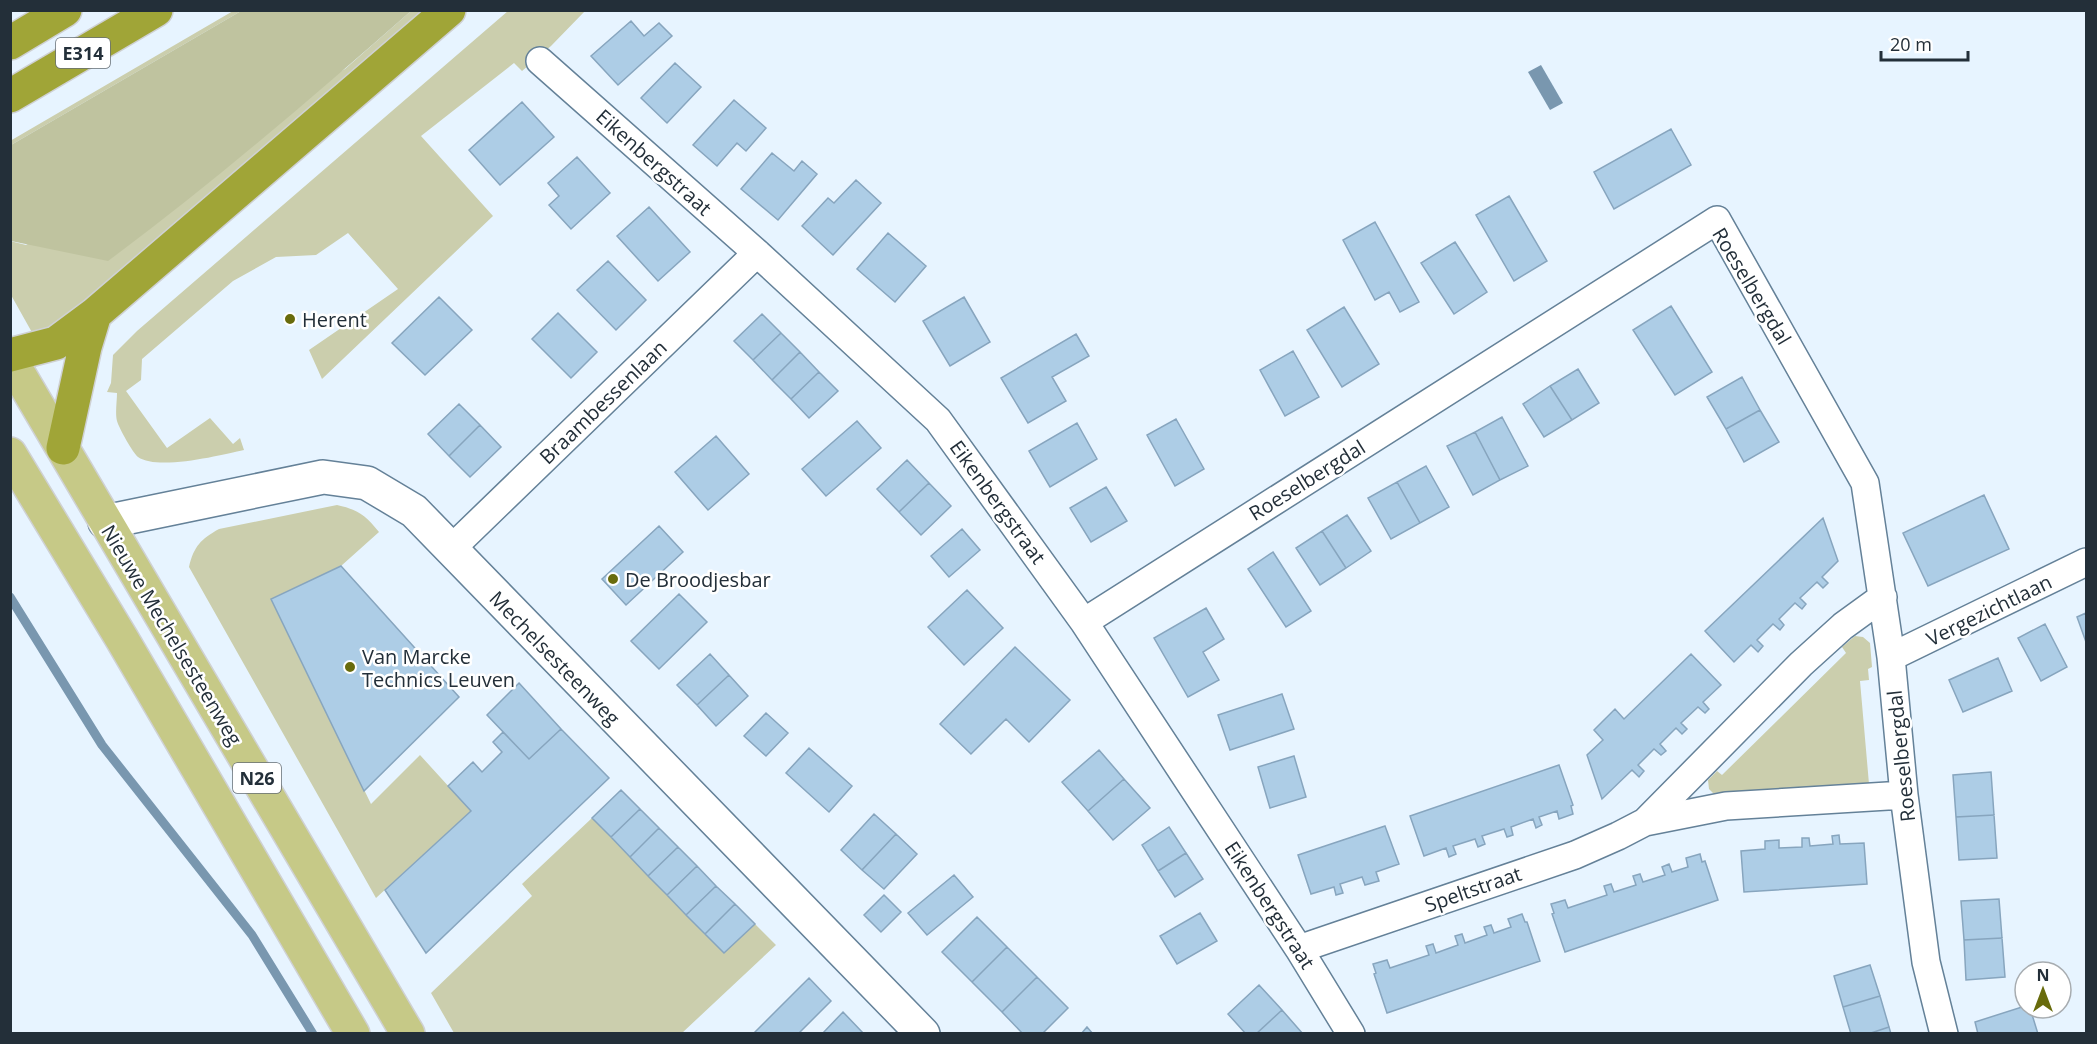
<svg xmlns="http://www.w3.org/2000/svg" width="2097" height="1044" viewBox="0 0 2097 1044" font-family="'Open Sans',sans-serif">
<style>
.green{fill:#cbcead}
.forest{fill:#bfc39f}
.water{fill:#7997af}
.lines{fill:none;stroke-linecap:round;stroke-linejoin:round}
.stream{stroke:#7997af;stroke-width:9}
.building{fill:#adcde6;stroke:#87a5be;stroke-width:1.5}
.street-casing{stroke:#648198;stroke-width:30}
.secondary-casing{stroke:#648198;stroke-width:36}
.primary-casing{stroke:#cfd1d3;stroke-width:36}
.highway-casing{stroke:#cfd1d3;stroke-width:36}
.street{stroke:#fff;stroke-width:27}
.secondary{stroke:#fff;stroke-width:33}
.primary{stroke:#c6c987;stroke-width:33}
.highway{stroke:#a0a537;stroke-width:33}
.poi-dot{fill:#686b0c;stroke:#fff;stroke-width:2}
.labels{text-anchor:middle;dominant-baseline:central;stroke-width:5;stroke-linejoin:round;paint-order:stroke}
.shield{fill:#fff;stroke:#656d74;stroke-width:1.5}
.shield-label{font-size:18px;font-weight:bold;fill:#232f39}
.street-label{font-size:20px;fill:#232f39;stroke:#fff}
.poi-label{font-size:20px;fill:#232f39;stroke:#fff;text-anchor:start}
</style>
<rect width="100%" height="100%" fill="#e7f4ff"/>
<path class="green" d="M233,11H241L11,145L10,141Z
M411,11H424L78,311L47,331L34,336L11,295L10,241L26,245L345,69Z
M508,11H585L551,46L522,71L514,63L421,136L493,216L322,379L309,350L398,289L348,233L316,255L276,257L233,281L142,359L141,380L126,391L167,448L210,418L233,444L240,438L244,450C221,455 158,471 138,457C133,453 119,428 117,421C115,413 117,401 117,393L107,392L111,383L113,355L137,331Z
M337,505C359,510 365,515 379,532L341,566L272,600L371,804L420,755L471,811L376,898L189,567C194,546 201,539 219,529Z
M1855,636L1863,637L1870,643L1872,667L1868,669L1869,680L1860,681L1869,784L1713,793L1709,789L1708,780L1717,771L1722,775L1846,653L1842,647Z
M592,818L724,953L755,924L776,945L682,1033H454L431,993L532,896L522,884Z"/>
<path class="forest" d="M241,11H411C313,97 213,183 108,261L11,241V145Z"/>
<path class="water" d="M1541,65L1563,103L1550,110L1528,72Z"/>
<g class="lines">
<path class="stream" d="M10,597L102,745L252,935L313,1034"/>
</g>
<path class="building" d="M631,21L644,36L659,23L672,36L618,85L591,56Z
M675,63L701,87L667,123L641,98Z
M734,100L766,128L746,151L737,143L717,166L693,145Z
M522,102L554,137L500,185L469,150Z
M1671,129L1691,165L1614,209L1594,172Z
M772,153L794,171L802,161L817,174L778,220L741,189Z
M577,157L610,193L571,229L549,205L559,196L548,183Z
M856,180L881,203L833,255L802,226L828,198L834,203Z
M1509,196L1547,261L1514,281L1476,215Z
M649,207L690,252L658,281L617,236Z
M1375,222L1419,302L1400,312L1389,292L1375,300L1343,240Z
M888,233L926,266L895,302L857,269Z
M1455,242L1487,292L1454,314L1421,263Z
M608,261L646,300L616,330L577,290Z
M439,297L472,330L425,375L392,343Z
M964,297L990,342L950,366L923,321Z
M1671,306L1712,372L1675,395L1633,330Z
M1344,307L1379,364L1342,387L1307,330Z
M558,313L597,352L571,378L532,339Z
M762,314L781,333L753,360L734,341Z
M781,333L800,352L772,380L753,360Z
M1076,334L1089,356L1052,377L1066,401L1028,423L1001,378Z
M1293,351L1319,397L1285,416L1260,370Z
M800,352L819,372L791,399L772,380Z
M1578,369L1599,403L1572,420L1550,386Z
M819,372L838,391L809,418L791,399Z
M1742,377L1760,410L1726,429L1707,397Z
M1550,386L1572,420L1544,437L1523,404Z
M459,404L480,425L449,456L428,434Z
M1760,410L1779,442L1744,462L1726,429Z
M1502,417L1528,466L1500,480L1475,432Z
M1176,419L1204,469L1175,486L1147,435Z
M857,421L881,448L826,496L802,469Z
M1077,423L1097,459L1050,487L1029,451Z
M480,425L501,447L470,477L449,456Z
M1475,432L1500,480L1473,495L1447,446Z
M716,436L749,474L708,510L675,472Z
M907,460L929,483L899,512L877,489Z
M1426,466L1449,507L1420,523L1397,482Z
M1397,482L1420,523L1391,539L1368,498Z
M929,483L951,506L921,535L899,512Z
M1106,487L1127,521L1091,542L1070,508Z
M1984,495L2009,549L1928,586L1903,533Z
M1347,515L1371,551L1346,568L1322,531Z
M1823,518L1838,561L1822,577L1828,583L1823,588L1817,582L1800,598L1806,604L1802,609L1795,603L1779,619L1784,625L1780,630L1773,624L1757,640L1763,646L1758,652L1751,645L1734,662L1705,631Z
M659,526L683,552L626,605L602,579Z
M962,529L980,550L949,577L931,556Z
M1322,531L1346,568L1320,585L1296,548Z
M1273,552L1311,611L1286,627L1248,569Z
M341,566L459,697L364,791L271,599Z
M967,590L1003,628L964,665L928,627Z
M679,594L707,622L659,669L631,641Z
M1206,608L1224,639L1203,652L1219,680L1188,697L1154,638Z
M2086,613V642L2077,617Z
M2045,624L2067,667L2041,681L2018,638Z
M1015,647L1070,700L1029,742L1006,719L971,754L940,724Z
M710,654L729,675L697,705L677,685Z
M1691,654L1721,685L1703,702L1709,709L1705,713L1698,707L1681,723L1687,729L1682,734L1676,728L1660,744L1666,751L1661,755L1654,749L1638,765L1644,771L1639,777L1632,770L1602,799L1587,755L1603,740L1594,730L1615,709L1624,719Z
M1998,658L2012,691L1963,712L1949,680Z
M729,675L748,696L716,726L697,705Z
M519,683L561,729L529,759L487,715Z
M1282,694L1294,729L1230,750L1218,715Z
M766,713L788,733L766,756L744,736Z
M561,729L609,778L426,953L385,890L471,811L448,786L473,762L482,772L502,752L493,742L503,732L529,759Z
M809,748L852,786L829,812L786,773Z
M1099,750L1124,779L1088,811L1062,782Z
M1294,756L1306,797L1270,808L1258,767Z
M1559,765L1573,805L1571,806L1573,814L1559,819L1557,811L1539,817L1542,825L1536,828L1533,819L1511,827L1513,835L1507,837L1504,829L1482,836L1485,844L1478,847L1475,839L1453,846L1456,854L1449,857L1446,848L1424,856L1410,816Z
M1991,772L1994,815L1956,817L1953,775Z
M1124,779L1150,808L1113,840L1088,811Z
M621,790L640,809L611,837L592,818Z
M640,809L659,828L630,857L611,837Z
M874,814L896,834L862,870L841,850Z
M1994,815L1997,858L1959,860L1956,817Z
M1385,826L1399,864L1376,872L1379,881L1365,885L1362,877L1340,884L1343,893L1336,895L1334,887L1311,894L1298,855Z
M1169,827L1186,853L1158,871L1142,845Z
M659,828L678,847L648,876L630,857Z
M896,834L917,854L884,889L862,870Z
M1839,835L1840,844L1864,843L1867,884L1744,892L1741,851L1765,849V841L1779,840V848L1802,847V838H1809L1810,846L1833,844L1832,836Z
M678,847L697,866L667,895L648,876Z
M1186,853L1203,879L1175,897L1158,871Z
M1700,854L1702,862L1705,861L1718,900L1565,952L1552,914L1554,913L1551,904L1565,900L1568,908L1607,895L1604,886L1611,884L1614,892L1636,885L1633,876L1640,874L1643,882L1665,875L1662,867L1669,864L1672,872L1688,867L1686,858Z
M697,866L716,886L686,915L667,895Z
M954,875L973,897L927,935L908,913Z
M716,886L735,904L705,934L686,915Z
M884,895L901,912L881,932L864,915Z
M1999,899L2002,938L1964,940L1961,901Z
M735,904L755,924L724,953L705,934Z
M1200,913L1217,941L1177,964L1160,936Z
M1522,914L1525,922H1527L1540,961L1387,1013L1374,974L1376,973L1373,964L1387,960L1390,968L1429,955L1426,946L1433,944L1436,953L1458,945L1455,936L1462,934L1465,943L1487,935L1484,927L1491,925L1494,933L1511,927L1508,919Z
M977,917L1007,947L972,982L942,952Z
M2002,938L2005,977L1966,980L1964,940Z
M1007,947L1037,977L1002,1012L972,982Z
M1870,965L1880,996L1843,1007L1834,976Z
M1037,977L1068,1008L1042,1034H1023L1002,1012Z
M809,978L831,1001L798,1034H753Z
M1259,985L1282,1010L1256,1034H1246L1228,1014Z
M1880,996L1889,1027L1868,1034H1851L1843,1007Z
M2025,1006V1008H2030L2038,1034H1978L1975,1022Z
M1282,1010L1303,1034H1256Z
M843,1012L864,1034H822Z
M1087,1027L1093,1034H1081Z
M1889,1027L1891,1034H1868Z"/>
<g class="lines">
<g class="street-casing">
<path id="street" d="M540,61L757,253L938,420L1084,622L1299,949L1351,1034
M450,550L757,253
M1084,622L1717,220L1865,483L1891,657L1904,795L1926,962L1944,1034
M1891,657L2086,562
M1645,822L1726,806L1904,795
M1299,949L1575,855L1618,836L1645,822L1801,664L1843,626L1883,597"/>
</g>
<g class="secondary-casing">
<path id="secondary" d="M105,522L323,477L367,483L414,511L923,1034"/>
</g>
<g class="primary-casing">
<path id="primary" d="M10,359L408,1034
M10,454L122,639L353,1034"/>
</g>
<g class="highway-casing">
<path id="highway" d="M10,43L65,10
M10,96L156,10
M10,355L56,343L95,314L449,10
M63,448L85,347L95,314"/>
</g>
<use href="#street" class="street"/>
<use href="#secondary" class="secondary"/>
<use href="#primary" class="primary"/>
<use href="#highway" class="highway"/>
</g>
<g class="poi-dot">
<circle cx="290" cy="319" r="6"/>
<circle cx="613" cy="579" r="6"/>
<circle cx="350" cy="667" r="6"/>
</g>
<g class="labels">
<g class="shield">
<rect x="56" y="38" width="54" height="30" rx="4.5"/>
<rect x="233" y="763" width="48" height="30" rx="4.5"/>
</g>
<g class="shield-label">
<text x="83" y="53">E314</text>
<text x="257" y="778">N26</text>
</g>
<g class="street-label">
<text transform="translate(654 162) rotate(42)">Eikenbergstraat</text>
<text transform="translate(1752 286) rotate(59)">Roeselbergdal</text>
<text transform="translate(603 402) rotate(-44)">Braambessenlaan</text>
<text transform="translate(1307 480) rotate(-32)">Roeselbergdal</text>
<text transform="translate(998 502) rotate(54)">Eikenbergstraat</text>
<text transform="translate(1989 610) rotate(-26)">Vergezichtlaan</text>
<text transform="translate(172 635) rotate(59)">Nieuwe Mechelsesteenweg</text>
<text transform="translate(555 658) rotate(46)">Mechelsesteenweg</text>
<text transform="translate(1901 756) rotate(-96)">Roeselbergdal</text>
<text transform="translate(1473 889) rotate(-19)">Speltstraat</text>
<text transform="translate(1270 905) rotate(57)">Eikenbergstraat</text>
</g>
<g class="poi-label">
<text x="302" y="319">Herent</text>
<text x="625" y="579">De Broodjesbar</text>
<text x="362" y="656">Van Marcke<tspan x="362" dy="23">Technics Leuven</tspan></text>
</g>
</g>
<rect width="2097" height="1044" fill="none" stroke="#232f39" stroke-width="24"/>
<g transform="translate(2043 990)"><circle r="28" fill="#ffffff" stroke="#a7acb0" stroke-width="1.5"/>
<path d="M0-4.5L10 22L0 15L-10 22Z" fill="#686b0c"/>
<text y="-9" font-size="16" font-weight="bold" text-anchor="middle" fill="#232f39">N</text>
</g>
<path d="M1881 51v9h87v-9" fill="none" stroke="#232f39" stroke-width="3"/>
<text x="1890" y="51" font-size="18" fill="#232f39" stroke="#ffffff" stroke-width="4.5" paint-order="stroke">20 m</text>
</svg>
